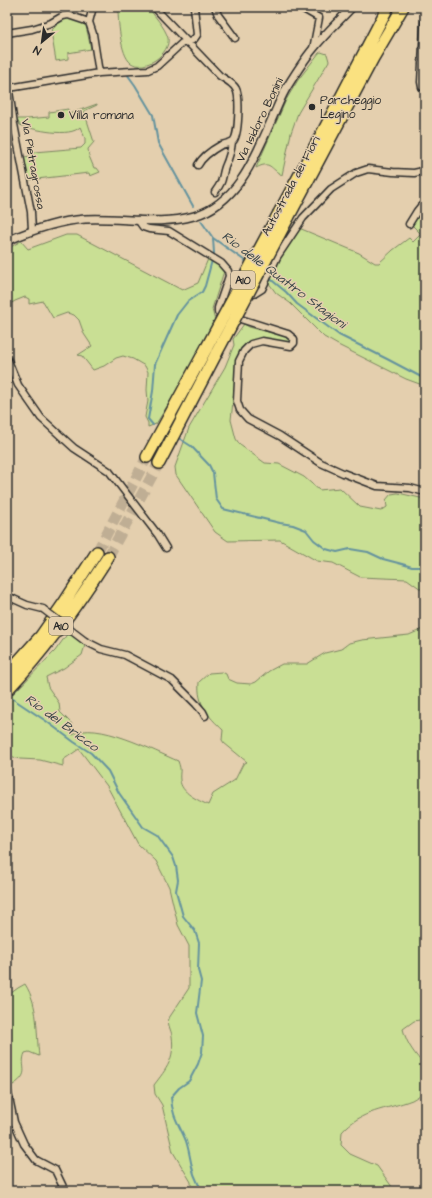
<svg xmlns="http://www.w3.org/2000/svg" width="432" height="1198" viewBox="0 0 432 1198" font-family="'Architects Daughter',sans-serif">
<style>
.green{fill:#c9df94;stroke:#7a8560}
.lines{fill:none;stroke-linecap:round;stroke-linejoin:round}
.stream{stroke:#65939e;stroke-width:2}
.motorway-tunnel{stroke:#bfae94;stroke-width:11;stroke-dasharray:11 5.5;stroke-linecap:butt}
.minor-casing{stroke:#2b2b2b;stroke-width:9}
.tertiary-casing{stroke:#2b2b2b;stroke-width:10}
.motorway-casing{stroke:#2b2b2b;stroke-width:14}
.minor{stroke:#e4cfae;stroke-width:6}
.tertiary{stroke:#e4cfae;stroke-width:7}
.motorway{stroke:#fae180;stroke-width:11}
.minor-bridge-casing{stroke:#2b2b2b;stroke-width:9;stroke-linecap:butt}
.motorway-bridge-casing{stroke:#2b2b2b;stroke-width:14;stroke-linecap:butt}
.minor-bridge{stroke:#e4cfae;stroke-width:6}
.motorway-bridge{stroke:#fae180;stroke-width:11}
.poi-dot{fill:#2b2b2b;stroke:#e4cfae;stroke-width:1.5}
.labels{text-anchor:middle;dominant-baseline:central;stroke-width:3;stroke-linejoin:round;paint-order:stroke}
.shield{fill:#e4cfae;stroke:#625c52;stroke-width:1}
.shield-label{font-size:11px;font-weight:bold;fill:#2b2b2b}
.poi-label{font-size:12px;fill:#2b2b2b;stroke:#e4cfae;text-anchor:start}
.street-label{font-size:12px;fill:#2b2b2b;stroke:#e4cfae}
.water-label{font-size:13px;font-style:italic;fill:#394548;stroke:#e4cfae}
</style>
<rect width="100%" height="100%" fill="#e4cfae"/>
<filter id="ink" filterUnits="userSpaceOnUse"><feTurbulence type="fractalNoise" baseFrequency=".025" numOctaves="2"/><feDisplacementMap in="SourceGraphic" scale="8" xChannelSelector="R" yChannelSelector="G"/><feConvolveMatrix kernelMatrix="1 2 1 2 8 2 1 2 1" color-interpolation-filters="sRGB"/></filter>
<g filter="url(#ink)">
<path class="green" d="M118,7H148C154,16 165,27 168,38C171,53 145,72 131,63C120,55 118,19 118,7Z
M67,18L82,23L86,26L91,49L68,53V59L56,61L51,31L61,20Z
M321,52L327,54L329,61L298,113L291,133L282,175C270,169 271,160 256,168L286,100L298,80L319,53Z
M97,104V105L84,111L94,142L88,149L89,156L94,168H97L100,172L90,176L89,173L28,180L24,157L31,156L34,152L81,148L85,144V138L80,127C70,138 34,130 20,125L16,119H27L49,117V112L68,109L69,114Z
M425,209V386L406,379L338,345L324,337L290,303L276,293L268,282L281,253L299,228L359,253L375,263H379L393,250L409,238L413,242L421,234L412,225C415,219 418,212 425,209Z
M66,235H77L182,290L198,283L208,259L221,266L224,271L212,309L215,321L171,400L156,424L148,427V423L145,417L148,401L147,390L148,372L145,366L133,359L123,356L116,358L104,366L93,370L82,356L78,355L92,346L84,334L79,320L74,315L67,313L53,318L43,301L29,304V299L25,297L15,301L7,306V249L21,241L28,249Z
M244,324L249,327L284,336L290,341L287,343L259,339L248,342L243,349L237,364L231,420L236,439L240,445L265,463L279,464L304,477L319,490L340,488L360,507L381,511L387,507L386,500L391,494L398,493L425,499V592L407,579L360,577L333,563L317,561L280,540L228,541L215,532L176,475L175,467L189,428L225,367L234,345L233,339Z
M425,628V1019L414,1021L403,1029C407,1045 415,1054 425,1066V1092C421,1094 416,1098 412,1100C386,1110 361,1110 342,1132L341,1145L350,1154L377,1166L395,1191H191V1182L173,1152L162,1105L155,1094L154,1085C167,1068 175,1059 172,1036C171,1029 167,1025 169,1018L189,988V946L178,925L169,887L156,861L138,844L107,786L79,749L63,760V766L40,760L20,759L7,755V700L55,651L68,633L85,645L82,655L64,668L46,677L48,687L59,703L60,712L72,724L70,729L73,735C94,719 156,752 178,761C182,772 179,771 180,780C181,793 198,800 208,805L213,794L235,780L243,764L247,762L224,743L222,740L223,730C208,716 197,704 199,682L209,673L222,672L226,674L228,679L237,683L251,684L256,682L269,671L282,664H307L325,653L341,649L349,643L362,640L409,635Z
M25,984C39,1006 36,1031 39,1056L29,1052L25,1053C19,1067 32,1073 13,1085L10,1083L7,1077V996L18,988Z"/>
<g class="lines">
<path class="stream" d="M127,74L135,85L153,115L158,143L193,206
M201,221L213,238L248,263
M268,277L286,292L297,304L339,335L387,359L425,379
M153,425L148,419L153,391L155,364L177,315L188,301L202,292L205,286L214,253L213,238
M180,439L191,446L209,465L213,473L216,499L223,509L280,523L293,525L306,530L314,540L326,549L337,552L350,549L368,552L383,559L402,564L412,567H425
M13,699L46,721L74,742L91,753L108,771L119,793L143,827L157,835L173,857L176,866L178,880L176,891L183,916L195,931L199,943L198,970L201,981L197,1013L203,1036L202,1052L198,1064L189,1081L179,1088L171,1097C172,1117 179,1124 186,1141C192,1159 190,1174 203,1191"/>
<path class="motorway-tunnel" d="M97,552L147,457
M108,557L159,463"/>
<g class="minor-casing">
<path id="minor" d="M154,7L220,76C225,79 233,83 236,89C240,96 239,136 233,141C230,143 225,144 221,145C212,150 203,156 198,165
M215,7L218,15L235,38
M300,7L319,18L313,49
M89,22L93,34L99,73L148,70L157,66L182,43C189,43 194,41 197,35L194,7
M89,22L93,7
M7,33L32,29L51,23L63,16L68,15L89,22
M7,78L14,124L31,212L32,230
M422,87L421,82L425,9
M9,88L99,73
M215,192C224,180 221,179 225,167C229,158 231,152 232,142
M138,220L143,227L149,229L169,231L221,263L228,271L229,276L218,308V312L225,315
M409,224L417,211L421,206H425
M228,279C235,288 244,292 254,294L262,289L277,257L303,218L331,189L356,173L368,169L393,172L414,173L423,171L425,169
M234,317L288,334L294,339V343L291,346L262,341L251,344L244,351L239,361L237,401L240,410L248,419L280,436L321,463L343,473L377,486L410,488L425,492
M7,358L18,385L41,418L74,448L109,471L158,535L166,548
M7,596L27,605L43,609
M85,641L101,649L125,655L172,680L196,704L203,712L205,716
M7,1088L14,1122L24,1144L36,1160L55,1170L65,1191"/>
</g>
<g class="tertiary-casing">
<path id="tertiary" d="M7,241C32,230 58,221 85,219C122,217 159,226 194,216C240,203 258,150 275,112C279,103 282,95 287,87C295,74 303,61 313,49C325,34 339,21 352,7"/>
</g>
<g class="motorway-casing">
<path id="motorway" d="M279,213L326,126L388,7
M288,218L373,58L403,7
M147,457L207,347
M159,463L217,352
M7,674L41,636L64,603L97,552
M7,690C46,649 78,604 108,557"/>
</g>
<use href="#minor" class="minor"/>
<use href="#tertiary" class="tertiary"/>
<use href="#motorway" class="motorway"/>
<g class="minor-bridge-casing">
<path id="minor-bridge" d="M43,609L85,641"/>
</g>
<g class="motorway-bridge-casing">
<path id="motorway-bridge" d="M207,347L279,213
M217,352L288,218"/>
</g>
<use href="#minor-bridge" class="minor-bridge"/>
<use href="#motorway-bridge" class="motorway-bridge"/>
</g>
</g>
<g class="poi-dot">
<circle cx="312" cy="107" r="4"/>
<circle cx="61" cy="115" r="4"/>
</g>
<g class="labels">
<g class="shield">
<rect x="231" y="271" width="24" height="18" rx="3"/>
<rect x="49" y="617" width="24" height="18" rx="3"/>
</g>
<g class="shield-label">
<text x="243" y="280">A10</text>
<text x="61" y="626">A10</text>
</g>
<g class="poi-label">
<text x="320" y="100">Parcheggio<tspan x="320" dy="14">Legino</tspan></text>
<text x="69" y="115">Villa romana</text>
</g>
<g class="street-label">
<text transform="translate(260 120) rotate(-64)">Via Isidoro Bonini</text>
<text transform="translate(33 164) rotate(80)">Via Pietragrossa</text>
<text transform="translate(291 186) rotate(-62)">Autostrada dei Fiori</text>
</g>
<g class="water-label">
<text transform="translate(284 280) rotate(37)">Rio delle Quattro Stagioni</text>
<text transform="translate(62 723) rotate(36)">Rio del Bricco</text>
</g>
</g>
<rect width="432" height="1198" fill="none" stroke="#e4cfae" stroke-width="24"/>
<rect x="12" y="12" width="408" height="1174" fill="none" stroke="#2b2b2b" stroke-width="1.5" filter="url(#ink)"/>
<g transform="translate(42 42) rotate(209)" stroke="#e4cfae" stroke-width="3" paint-order="stroke">
<path d="M0-3L7 15L0 10L-7 15Z" fill="#2b2b2b"/>
<text y="-6" font-size="11" font-weight="bold" text-anchor="middle" fill="#2b2b2b">N</text>
</g>
</svg>
